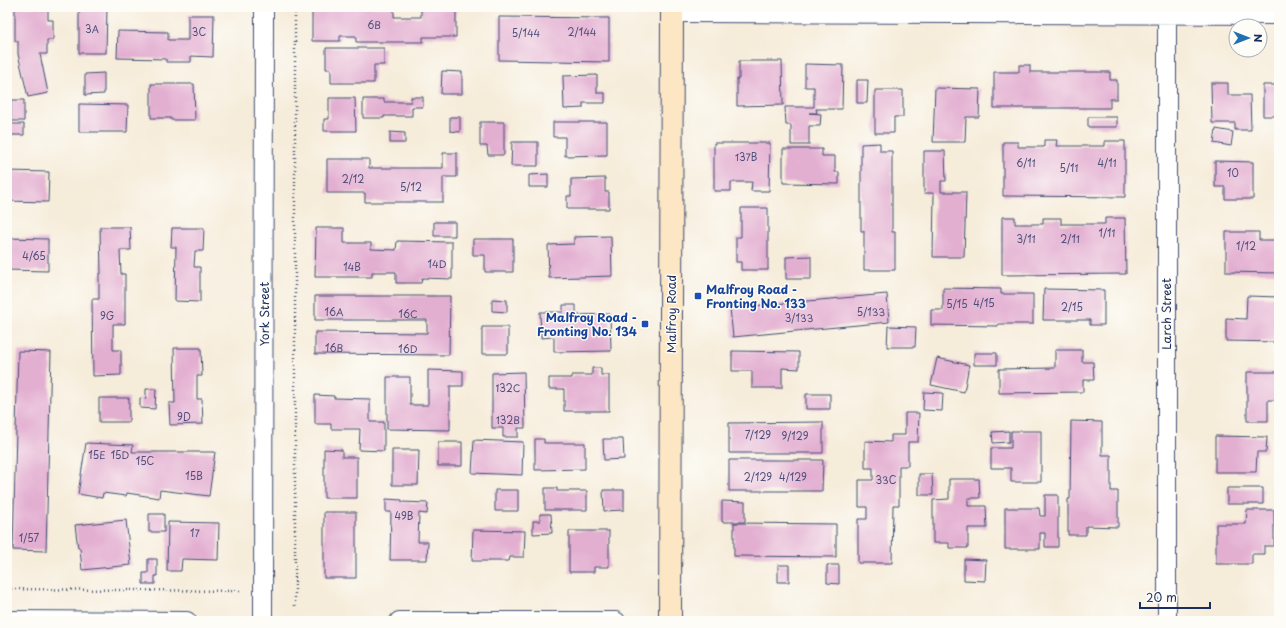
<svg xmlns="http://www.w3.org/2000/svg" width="1286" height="628" viewBox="0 0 1286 628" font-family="'Playpen Sans',sans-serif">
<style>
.building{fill:#e3afd1}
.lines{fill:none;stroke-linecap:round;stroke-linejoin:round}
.street-casing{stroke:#3c4b71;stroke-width:20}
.secondary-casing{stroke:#3c4b71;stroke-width:24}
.path{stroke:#3c4b71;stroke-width:2.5;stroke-dasharray:1 3;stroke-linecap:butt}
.street{stroke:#fff;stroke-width:18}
.secondary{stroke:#fce6c4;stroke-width:22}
.transit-dot{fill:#1a4fb4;stroke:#fdfcf7;stroke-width:1.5}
.labels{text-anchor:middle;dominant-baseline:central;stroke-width:3;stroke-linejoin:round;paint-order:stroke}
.number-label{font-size:10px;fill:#4d4f7b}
.transit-label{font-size:12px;font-weight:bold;fill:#164399;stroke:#fdfcf7;text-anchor:start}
.street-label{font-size:12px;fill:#1b2f5e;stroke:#fdfcf7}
</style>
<rect width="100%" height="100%" fill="#fdfcf7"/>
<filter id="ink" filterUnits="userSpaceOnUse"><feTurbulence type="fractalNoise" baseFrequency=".025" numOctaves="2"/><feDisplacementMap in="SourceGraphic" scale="8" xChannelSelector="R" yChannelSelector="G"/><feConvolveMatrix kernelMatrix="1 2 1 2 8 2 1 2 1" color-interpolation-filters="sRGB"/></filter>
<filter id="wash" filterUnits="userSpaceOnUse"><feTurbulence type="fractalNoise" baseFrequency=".012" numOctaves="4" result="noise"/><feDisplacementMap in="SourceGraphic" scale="16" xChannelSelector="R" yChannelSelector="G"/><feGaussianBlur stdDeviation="0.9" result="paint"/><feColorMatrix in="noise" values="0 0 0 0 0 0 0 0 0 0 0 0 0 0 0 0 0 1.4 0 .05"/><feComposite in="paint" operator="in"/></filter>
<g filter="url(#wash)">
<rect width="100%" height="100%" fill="#f6ecda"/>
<g id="blocks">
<path class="building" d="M15,7H48V20H53V40H47V54H40L48,93L28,97L18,54V41H15Z
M79,7H107L106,53H79Z
M312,7H394V17H421V7H456V37H423V42H356V36H340V41H312Z
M188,15H214L213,57L191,56V62H166V59L117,58L118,31L168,32V40H188Z
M499,17L609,18V62L499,60Z
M326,48H384V65H374V83H331V69H326Z
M739,61H782L783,105L737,106V79H739Z
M805,64L843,65L842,109H816L817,113H809L821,114L820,126H809V145H791V125H786L785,107H814V87H805Z
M1019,65H1030V72H1110V80H1117V99H1110V108H994V72H1019Z
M442,71L462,72V94H441Z
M104,73V94L85,95V74Z
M597,75V93H605V103H583V108L564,109L563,76Z
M857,80H868L867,103H857Z
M1211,83H1228V95H1250L1251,130H1235V123H1212Z
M151,84H194L195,120H171V118H151Z
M1263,85H1279V116H1263Z
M935,88L980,89L979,117H966L965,142H933Z
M875,90H903V117H894V133H875Z
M411,97H423V107H412V116H384V118H363V99H384V102H411Z
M329,98H355L356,131H324V119H329Z
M11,100H24V121H11Z
M79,104L128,105L127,132H79Z
M450,117H460V132L450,131Z
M1088,117H1117V127H1088Z
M480,122H504V155H488L487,146H480Z
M553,122H607V155L565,156V137H553Z
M11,124H24V135H11Z
M1216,129L1233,132L1231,146L1214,143Z
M390,132L405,133V143H390Z
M1044,140H1057L1056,146H1105V141H1125V197L1003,196V142H1018V147H1044Z
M512,142H538V166H511Z
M714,143H770L769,191H751L752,182H731V191H714Z
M880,143V151H892V232H895V270H864V231H861V144Z
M783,149H822V156H835V172H839V184L783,183Z
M924,151H945L946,181H941V192H966L964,257H933L934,193H924Z
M443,153H457V177H443V202H365V193H327V159H369V168H443Z
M1215,161L1253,162V199H1225V187H1215Z
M7,171L49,172L48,202L7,201Z
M548,174V187H529V175Z
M605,178V192H609V209H567V196H571V179Z
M741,208H768V270H741V262H736V237H741Z
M1002,217H1015V224H1043V218H1061V224H1105V218H1125L1126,274L1002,275Z
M434,222H455V236H434Z
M100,227H130L131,250H120L121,274H125V324H113V350H121V375L93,376L92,299H99V274H101Z
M172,228H204L203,251H195L194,267H200V302L175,301L176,247H171Z
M316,228H344V243H371V249L396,250L397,241L452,242V279L422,278L421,283H396V272H372V277H315Z
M1226,232H1259V240H1279V273L1226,272Z
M611,236L612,276L549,278L548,245L574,244V237Z
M7,238L48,239V271L7,270Z
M473,239H513V272H485V255H473Z
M811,256V279H786V257Z
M943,288L1001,289V294H1033V324H998V326L931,325V310H943Z
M1044,289L1104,290V325H1090V320H1043Z
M887,294L889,322L733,337L730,308Z
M315,296H450L449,355L315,354V332L427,333V320H315Z
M1247,296L1279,297V342L1226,341V318L1246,319Z
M492,299L507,300V312L492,311Z
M563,305H576V315L610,314L611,351L554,352V337L541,338L540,312H563Z
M888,326L916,327L915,347H887Z
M482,327H508V354H482Z
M174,348H201L202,376H197V399H202L203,424L170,425L169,403H175Z
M1055,350H1082V362H1093L1094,380H1083V392L999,393V369L1055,368Z
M18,351L51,352L46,551L13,550Z
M732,351L799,352V369L782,368V388H752V371H732Z
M974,353H997V365H974Z
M937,358L969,365L964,392L931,385Z
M592,368H601V375H609V411H564V389H549V378H572V375H592Z
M428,370L463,371V386H450V430L387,429V377H410V405H428Z
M524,372L525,428H518V437H503V428H492V373Z
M1247,372H1279V400H1268V421H1247Z
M146,389H156L155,409L140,408V398L146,399Z
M924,392L943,393L942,411L923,410Z
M806,394H830V409H806Z
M315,395L334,396V398L370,399V422H384V451L359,450L360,429H331V424H315Z
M99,398H129V422H99Z
M905,413H919L918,442H908V466H899V505H893L892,563H858V519H867V507H859V480H873V468H865V441L891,442V435H905Z
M1071,421L1102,422V455H1111V491H1118V527L1086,526V535H1068V499H1070Z
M823,422V453H729V423Z
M1009,431V442L993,443L992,432Z
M1011,431H1041V482H1011V468H991V448H1011Z
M1215,436L1267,437L1266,452H1257L1256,472H1215Z
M535,439H544V443H585V469L535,470Z
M603,439H623L624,459L604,460Z
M474,440L523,442L522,475L472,473Z
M438,442H462V466H438Z
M86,443L133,445L132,452H215L209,496L160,490L159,498L127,493L126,496L103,493L102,498L78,494Z
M324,449L342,450V457H357V498H324Z
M392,450H419L418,485H392Z
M729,460H823L822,491H729Z
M919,474H932L933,495H919Z
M949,479H979L980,498H968V506H986L987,528H968V548H949V543H933V500L949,499Z
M545,488H557V491H587V510H545Z
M1227,488H1263V504H1227Z
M495,490H518V511H495Z
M603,490H624V510L604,511Z
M1045,495H1058V547H1045V533H1040V549H1005V508H1039L1040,516H1045Z
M386,499L402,500V502L428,503L427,514L419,513L418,542H428L427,560H390L391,512H386Z
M722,501L745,502V522H722Z
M1247,510H1274V546H1264V554H1252V564H1216V524H1246Z
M324,512H356V578H324Z
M149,514H164V532H149Z
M540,514H551L552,533L533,534V521H540Z
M126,520L131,565L82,570L80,548H78L75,525Z
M168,522L219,523L218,560L182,559L181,571H167Z
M734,523L836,524V557L734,556Z
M473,530L525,531L524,557H510L509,561H472Z
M569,531H609V567H594V572H569Z
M148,559H157V576H155V584H143V573H148Z
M964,559L986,560L985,581L964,580Z
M778,565H789V582H778Z
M827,565H839V584L827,583Z"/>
</g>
</g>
<g filter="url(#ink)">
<use href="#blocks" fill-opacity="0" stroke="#3c4b71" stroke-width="1"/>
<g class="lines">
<g class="street-casing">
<path id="street" d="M1167,7V621
M672,13L1279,15
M7,620L187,621
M263,621L264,7
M399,621H616"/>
</g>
<g class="secondary-casing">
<path id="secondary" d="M670,621L672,7"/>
</g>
<path class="path" d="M7,589L242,591
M295,606V7"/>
<use href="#street" class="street"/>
<use href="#secondary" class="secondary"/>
</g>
</g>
<g class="transit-dot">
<rect x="694" y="292" width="8" height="8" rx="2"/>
<rect x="641" y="320" width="8" height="8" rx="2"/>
</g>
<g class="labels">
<g class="number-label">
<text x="374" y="24">6B</text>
<text x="92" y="28">3A</text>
<text x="199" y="31">3C</text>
<text x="582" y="31">2/144</text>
<text x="526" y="32">5/144</text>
<text x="746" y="156">137B</text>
<text x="1026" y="162">6/11</text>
<text x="1107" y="162">4/11</text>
<text x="1069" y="167">5/11</text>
<text x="1233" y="172">10</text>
<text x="353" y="178">2/12</text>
<text x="411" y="186">5/12</text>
<text x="1107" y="232">1/11</text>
<text x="1026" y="238">3/11</text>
<text x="1070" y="238">2/11</text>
<text x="1246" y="245">1/12</text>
<text x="34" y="255">4/65</text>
<text x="437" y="263">14D</text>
<text x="352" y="266">14B</text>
<text x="984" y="302">4/15</text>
<text x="957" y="303">5/15</text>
<text x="1072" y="306">2/15</text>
<text x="334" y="311">16A</text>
<text x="871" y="311">5/133</text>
<text x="408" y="313">16C</text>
<text x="107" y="315">9G</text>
<text x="799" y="317">3/133</text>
<text x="334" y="347">16B</text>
<text x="408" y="348">16D</text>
<text x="508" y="387">132C</text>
<text x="184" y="416">9D</text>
<text x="508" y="419">132B</text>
<text x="758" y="434">7/129</text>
<text x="795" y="435">9/129</text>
<text x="97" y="454">15E</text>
<text x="120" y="454">15D</text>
<text x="145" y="460">15C</text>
<text x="194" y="475">15B</text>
<text x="758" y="476">2/129</text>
<text x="793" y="476">4/129</text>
<text x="886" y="479">33C</text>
<text x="404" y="515">49B</text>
<text x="195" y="532">17</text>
<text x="29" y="537">1/57</text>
</g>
<g class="transit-label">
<text x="706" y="289">Malfroy Road -<tspan x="706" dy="14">Fronting No. 133</tspan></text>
<text x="637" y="317" text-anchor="end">Malfroy Road -<tspan x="637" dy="14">Fronting No. 134</tspan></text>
</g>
<g class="street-label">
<text transform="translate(264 314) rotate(-90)">York Street</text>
<text transform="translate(671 314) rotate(-90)">Malfroy Road</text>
<text transform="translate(1166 314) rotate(-90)">Larch Street</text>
</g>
</g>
<rect width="1286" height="628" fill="none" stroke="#fdfcf7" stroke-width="24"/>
<g transform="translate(1248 38) rotate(90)"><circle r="19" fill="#fdfcf7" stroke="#a3aaba"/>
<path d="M0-3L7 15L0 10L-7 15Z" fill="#1f6fb2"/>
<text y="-6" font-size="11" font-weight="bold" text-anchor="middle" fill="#1b2f5e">N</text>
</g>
<path d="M1140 602v6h70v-6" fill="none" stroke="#1b2f5e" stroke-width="2"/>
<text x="1146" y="602" font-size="12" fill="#1b2f5e" stroke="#fdfcf7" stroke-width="3" paint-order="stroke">20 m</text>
</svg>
